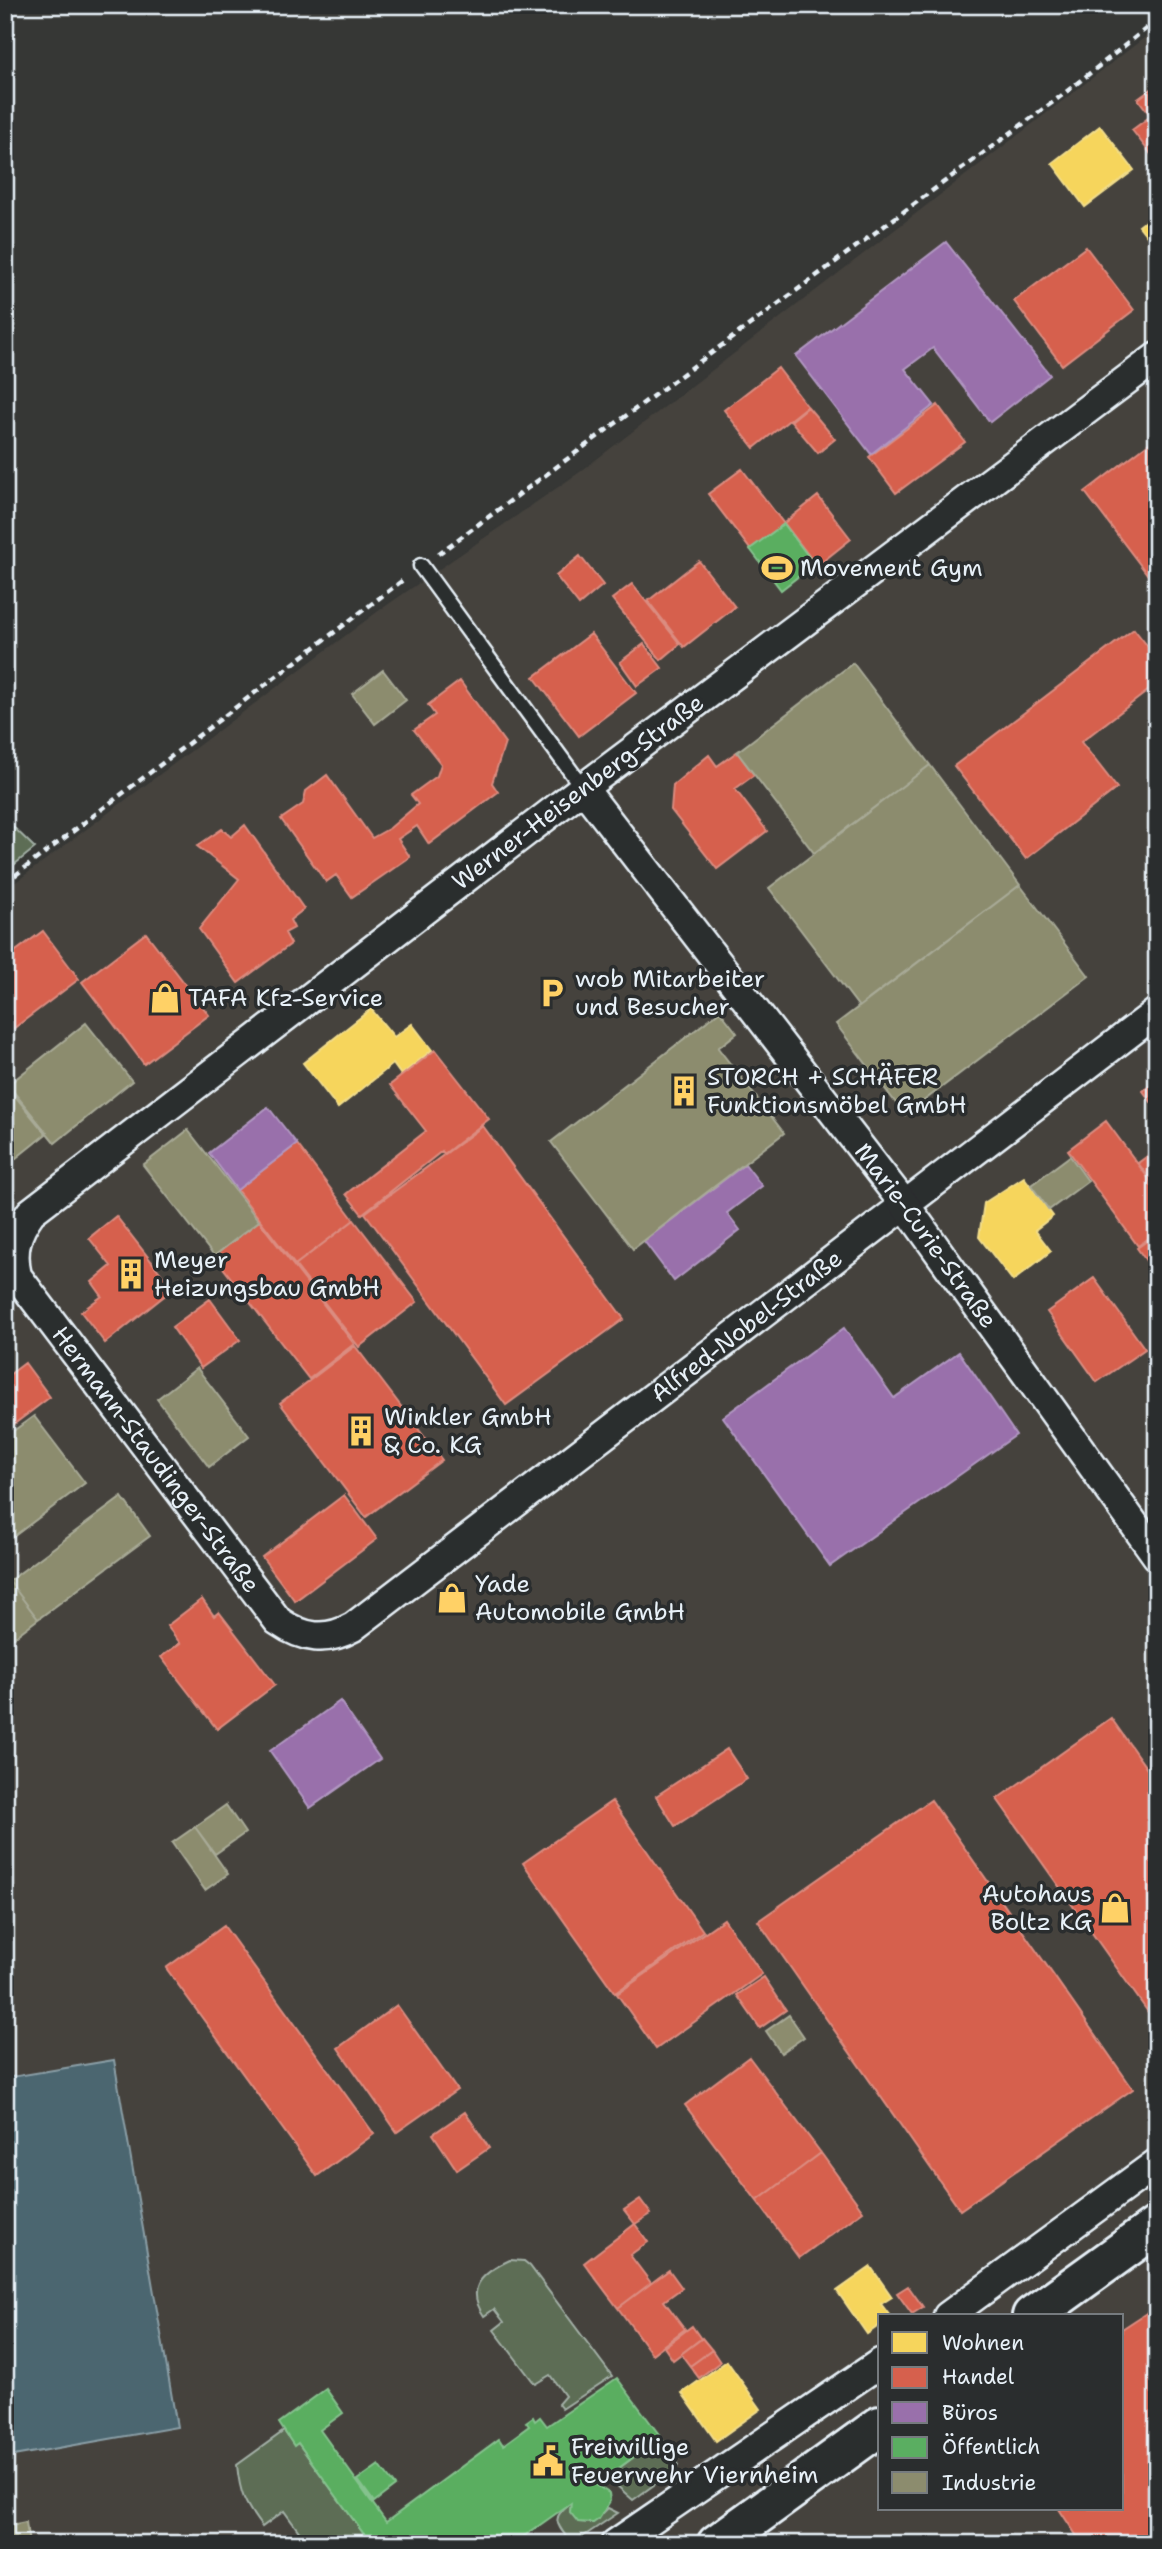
<svg xmlns="http://www.w3.org/2000/svg" width="1162" height="2549" viewBox="0 0 1162 2549" font-family="'Shantell Sans',sans-serif">
<style>
.built{fill:#45423d;fill-rule:evenodd}
.green{fill:#5d6d55;stroke:#a2afa6;stroke-width:2}
.water{fill:#4b6670;stroke:#8a9ea6;stroke-width:2}
.homes{fill:#f6d55c;stroke:#f2dd8b;stroke-width:2}
.shops{fill:#d6604d;stroke:#db8c80;stroke-width:2}
.offices{fill:#9970ab;stroke:#b197c2;stroke-width:2}
.public{fill:#5aae61;stroke:#85c28e;stroke-width:2}
.industry{fill:#8c8c6e;stroke:#a8aa97;stroke-width:2}
.lines{fill:none;stroke-linecap:round;stroke-linejoin:round}
.lane-casing{stroke:#e8f1f8;stroke-width:19}
.street-casing{stroke:#e8f1f8;stroke-width:33}
.secondary-casing{stroke:#e8f1f8;stroke-width:44}
.path{stroke:#e8f1f8;stroke-width:4.5;stroke-dasharray:7 5;stroke-linecap:butt}
.lane{stroke:#2a2d2e;stroke-width:14}
.street{stroke:#2a2d2e;stroke-width:28}
.secondary{stroke:#2a2d2e;stroke-width:38}
.labels{text-anchor:middle;dominant-baseline:central;stroke-width:7;stroke-linejoin:round;paint-order:stroke}
.poi-label{font-size:24px;fill:#e8f1f8;stroke:#2a2d2e;text-anchor:start}
.street-label{font-size:24px;fill:#e8f1f8;stroke:#2a2d2e}
</style>
<rect width="100%" height="100%" fill="#363735"/>
<filter id="ink" filterUnits="userSpaceOnUse"><feTurbulence type="fractalNoise" baseFrequency=".0143" numOctaves="2"/><feDisplacementMap in="SourceGraphic" scale="14" xChannelSelector="R" yChannelSelector="G"/><feConvolveMatrix kernelMatrix="1 2 1 2 8 2 1 2 1" color-interpolation-filters="sRGB"/></filter>
<g filter="url(#ink)">
<path class="built" d="M1157,28V2544H5V890L377,612L580,472ZM880,2316H1122V2509H880Z"/>
<path class="green" d="M5,819L35,848L5,872Z
M510,2260L524,2261L530,2266L612,2376L562,2409L558,2404L565,2396L550,2375L535,2384L494,2330L504,2322L494,2309L484,2316C464,2287 484,2272 510,2260Z
M284,2431L294,2445L298,2443L371,2544H308L284,2511L262,2527C244,2503 240,2494 237,2465Z
M661,2437L678,2465L676,2469L633,2500L607,2477Z
M571,2503L570,2512L579,2522L593,2523L608,2508L618,2513L572,2544C558,2525 548,2519 571,2503Z"/>
<path class="water" d="M114,2060L177,2427L13,2456L5,2412V2078Z"/>
<path class="homes" d="M1100,126L1134,170L1085,207L1052,163Z
M1157,212V249L1139,226Z
M371,1009L394,1037L412,1024L432,1050L401,1075L393,1064L338,1108L303,1063Z
M1024,1177L1053,1216L1035,1230L1051,1251L1013,1281L979,1237L984,1203Z
M871,2267L892,2297L881,2304L890,2316H880V2325L867,2334L837,2291Z
M727,2361L761,2409L716,2441L682,2393Z"/>
<path class="shops" d="M1157,85V124L1138,99Z
M1151,116L1157,124V162L1132,130Z
M1086,247L1134,310L1062,365L1014,301Z
M778,368L807,406L754,448L724,410Z
M938,405L965,442L896,493L869,457Z
M808,407L835,439L818,453L791,421Z
M1157,437V587L1085,492Z
M742,469L784,524L750,549L708,494Z
M818,496L851,539L817,566L784,523Z
M580,556L603,585L579,605L556,576Z
M699,561L735,607L684,647L648,601Z
M632,584L680,644L661,660L612,599Z
M1134,629L1157,658V684L1081,742L1117,788L1026,859L954,766Z
M591,634L636,693L579,736L534,677Z
M644,644L662,668L637,686L620,662Z
M460,681L505,743L492,783L498,792L429,844L417,826L398,839L410,857L352,897L336,875L326,882L281,819L303,804L306,791L327,775L372,838L390,828L418,804L411,795L437,776L441,764L414,730L435,715L428,705Z
M737,752L754,775L735,789L767,831L717,869L671,810L673,785L709,755L717,766Z
M245,825L304,909L290,920L294,928L285,933L291,944L238,983L199,929L239,879L197,846L222,829L231,837Z
M43,931L79,979L5,1035V959Z
M146,933L209,1015L144,1064L82,982Z
M435,1050L489,1119L444,1154L442,1151L362,1214L346,1194L426,1131L390,1085Z
M1157,1080V1098L1151,1102L1143,1091Z
M1106,1121L1157,1190V1232L1138,1246L1068,1150Z
M483,1126L624,1319L506,1405L365,1213Z
M297,1144L354,1220L295,1265L237,1190Z
M1157,1149V1188L1138,1163Z
M116,1216L173,1289L105,1343L81,1312L102,1296L92,1282L111,1266L89,1238Z
M354,1220L417,1302L359,1347L295,1265Z
M259,1221L354,1344L309,1379L214,1256Z
M1157,1234V1276L1137,1248Z
M1094,1278L1145,1349L1097,1382L1047,1312Z
M210,1299L240,1340L201,1368L172,1327Z
M355,1346L442,1460L366,1517L280,1403Z
M25,1363L50,1397L5,1431V1378Z
M344,1495L377,1539L295,1601L262,1557Z
M202,1599L214,1616L219,1612L275,1685L217,1729L161,1657L180,1643L167,1626Z
M1111,1718L1147,1769L1157,1762V2017L1153,2019L997,1799Z
M727,1749L747,1779L675,1826L656,1796Z
M931,1800L1133,2089L960,2210L758,1921Z
M612,1801L703,1931L615,1993L523,1863Z
M724,1919L762,1974L656,2049L617,1994Z
M224,1926L374,2134L317,2176L166,1968Z
M764,1977L786,2010L760,2028L737,1995Z
M397,2005L457,2090L397,2132L338,2048Z
M749,2057L821,2153L757,2201L685,2105Z
M465,2112L489,2148L457,2170L433,2134Z
M821,2153L863,2211L799,2258L757,2201Z
M640,2199L651,2214L635,2224L624,2210Z
M635,2224L648,2242L630,2255L651,2283L618,2308L584,2263Z
M669,2270L682,2288L664,2301L685,2329L652,2354L618,2308Z
M908,2286L923,2307L912,2314L897,2293Z
M1157,2306V2544H1082L1059,2509H1122V2329Z
M692,2326L701,2339L673,2360L664,2347Z
M702,2338L712,2350L690,2366L681,2354Z
M712,2350L720,2362L699,2378L690,2366Z"/>
<path class="offices" d="M946,242L1050,375L990,422L933,348L905,369L934,405L871,454L796,356Z
M268,1107L297,1144L237,1190L209,1153Z
M745,1164L762,1186L727,1213L740,1230L674,1281L644,1241Z
M844,1328L894,1398L959,1352L1016,1435L830,1566L723,1417Z
M340,1701L380,1759L310,1808L270,1751Z"/>
<path class="public" d="M784,524L814,564L781,590L750,549Z
M617,2378L661,2437L596,2485L609,2493L610,2501L599,2519L593,2523L578,2522L570,2512L571,2503L513,2544H371L298,2443L294,2446L279,2423L326,2389L343,2413L320,2430L386,2522L499,2439L503,2445L529,2426L526,2422L533,2417L535,2421L540,2417L547,2426Z
M379,2465L395,2486L374,2502L358,2480Z"/>
<path class="industry" d="M853,663L930,765L814,853L737,752Z
M383,670L406,700L375,724L352,694Z
M930,765L1020,885L859,1007L769,888Z
M1020,885L1089,976L905,1115L836,1024Z
M720,1011L737,1033L718,1048L784,1133L633,1249L551,1142Z
M86,1023L132,1081L55,1143L8,1085Z
M11,1091L46,1134L5,1167V1096Z
M188,1130L259,1221L214,1256L143,1165Z
M1070,1156L1088,1181L1049,1210L1031,1185Z
M197,1368L249,1436L209,1467L157,1399Z
M34,1416L85,1483L5,1543V1437Z
M122,1497L150,1536L38,1619L9,1581Z
M9,1581L38,1619L5,1644V1584Z
M226,1805L245,1833L215,1854L195,1827Z
M195,1827L228,1874L205,1890L172,1843Z
M789,2015L804,2037L781,2053L766,2031Z
M26,2522L29,2544H5V2526Z"/>
<g class="lines">
<g class="lane-casing">
<path id="lane" d="M421,566L583,788"/>
</g>
<g class="street-casing">
<g id="street">
<path id="s1" d="M1157,357L583,788L31,1212C16,1233 11,1250 17,1276L278,1621C304,1639 326,1642 353,1627L1157,1012"/>
<path id="s2" d="M583,788L905,1205L1157,1556"/>
<path d="M948,2316L1157,2163"/>
<path d="M615,2544L880,2363"/>
</g>
</g>
<g class="secondary-casing">
<path id="secondary" d="M1032,2316L1157,2226
M717,2544L880,2426"/>
</g>
<path class="path" d="M438,554L1061,96L1157,20
M5,883L403,580"/>
<use href="#lane" class="lane"/>
<use href="#street" class="street"/>
<use href="#secondary" class="secondary"/>
</g>
</g>
<defs>
<g id="stadium-bare" transform="scale(2.415)"><path d="M0-5a6.5 5 0 1 0 0 10a6.5 5 0 1 0 0-10ZM-3.5-1.8h7v3.6h-7Z" fill="#ffd166" stroke="#2a2d2e" stroke-width="2.5" paint-order="stroke"/></g>
<g id="parking-bare" transform="scale(2.415)"><path d="M-3.5-5.5H1a3.5 3.5 0 0 1 0 7H-1V5.5H-3.5ZM-1-3.4V-.6H.8a1.4 1.4 0 0 0 0-2.8Z" fill="#ffd166" stroke="#2a2d2e" stroke-width="2.5" paint-order="stroke"/></g>
<g id="shop-bare" transform="scale(2.415)"><path d="M-5-2.5h2.3a2.7 3.5 0 0 1 5.4 0H5L5.5 6h-11ZM-1.5-2.5h3a1.5 2.3 0 0 0-3 0Z" fill="#ffd166" stroke="#2a2d2e" stroke-width="2.5" paint-order="stroke"/></g>
<g id="building-bare" transform="scale(2.415)"><path d="M-4-6H4V6H1V3H-1V6H-4ZM-2.5-4.3h1.7v1.8h-1.7ZM.8-4.3h1.7v1.8H.8ZM-2.5-1h1.7V.8h-1.7ZM.8-1h1.7V.8H.8Z" fill="#ffd166" stroke="#2a2d2e" stroke-width="2.5" paint-order="stroke"/></g>
<g id="civic-bare" transform="scale(2.415)"><path d="M-.6-6.5H3V-4.5H.6V-3L4-1V1h2V6H-6V1h2V-1L-.6-3ZM-1.2 2.5V6h2.4V2.5Z" fill="#ffd166" stroke="#2a2d2e" stroke-width="2.5" paint-order="stroke"/></g>
</defs>
<g fill-rule="evenodd">
<use href="#stadium-bare" x="777" y="568"/>
<use href="#parking-bare" x="552" y="993"/>
<use href="#shop-bare" x="165" y="998"/>
<use href="#building-bare" x="684" y="1091"/>
<use href="#building-bare" x="131" y="1274"/>
<use href="#building-bare" x="361" y="1431"/>
<use href="#shop-bare" x="452" y="1598"/>
<use href="#shop-bare" x="1115" y="1908"/>
<use href="#civic-bare" x="548" y="2461"/>
</g>
<g class="labels">
<g class="poi-label">
<text x="800" y="568">Movement Gym</text>
<text x="575" y="979">wob Mitarbeiter<tspan x="575" dy="28">und Besucher</tspan></text>
<text x="188" y="998">TAFA Kfz-Service</text>
<text x="707" y="1077">STORCH + SCHÄFER<tspan x="707" dy="28">Funktionsmöbel GmbH</tspan></text>
<text x="154" y="1260">Meyer<tspan x="154" dy="28">Heizungsbau GmbH</tspan></text>
<text x="384" y="1417">Winkler GmbH<tspan x="384" dy="28">&amp; Co. KG</tspan></text>
<text x="475" y="1584">Yade<tspan x="475" dy="28">Automobile GmbH</tspan></text>
<text x="1092" y="1894" text-anchor="end">Autohaus<tspan x="1092" dy="28">Boltz KG</tspan></text>
<text x="571" y="2447">Freiwillige<tspan x="571" dy="28">Feuerwehr Viernheim</tspan></text>
</g>
<g class="street-label">
<text transform="translate(578 792) rotate(-37)">Werner-Heisenberg-Straße</text>
<text stroke="none"><textPath href="#s2" startOffset="564">Marie-Curie-Straße</textPath></text>
<text stroke="none"><textPath href="#s1" startOffset="2490">Alfred-Nobel-Straße</textPath></text>
<text stroke="none"><textPath href="#s1" startOffset="1712">Hermann-Staudinger-Straße</textPath></text>
</g>
</g>
<rect width="1162" height="2549" fill="none" stroke="#2a2d2e" stroke-width="28"/>
<rect x="14" y="14" width="1134" height="2521" fill="none" stroke="#e8f1f8" stroke-width="2.5" filter="url(#ink)"/>
<rect x="878" y="2314" width="245" height="196" fill="#2a2d2e" stroke="#767b7f" stroke-width="2"/>
<rect x="892" y="2332" width="35" height="21" fill="#f6d55c" stroke="#767b7f" stroke-width="2"/>
<text x="942" y="2350" font-size="21" fill="#e8f1f8">Wohnen</text>
<rect x="892" y="2367" width="35" height="21" fill="#d6604d" stroke="#767b7f" stroke-width="2"/>
<text x="942" y="2384" font-size="21" fill="#e8f1f8">Handel</text>
<rect x="892" y="2402" width="35" height="21" fill="#9970ab" stroke="#767b7f" stroke-width="2"/>
<text x="942" y="2420" font-size="21" fill="#e8f1f8">Büros</text>
<rect x="892" y="2437" width="35" height="21" fill="#5aae61" stroke="#767b7f" stroke-width="2"/>
<text x="942" y="2454" font-size="21" fill="#e8f1f8">Öffentlich</text>
<rect x="892" y="2472" width="35" height="21" fill="#8c8c6e" stroke="#767b7f" stroke-width="2"/>
<text x="942" y="2490" font-size="21" fill="#e8f1f8">Industrie</text>
</svg>
